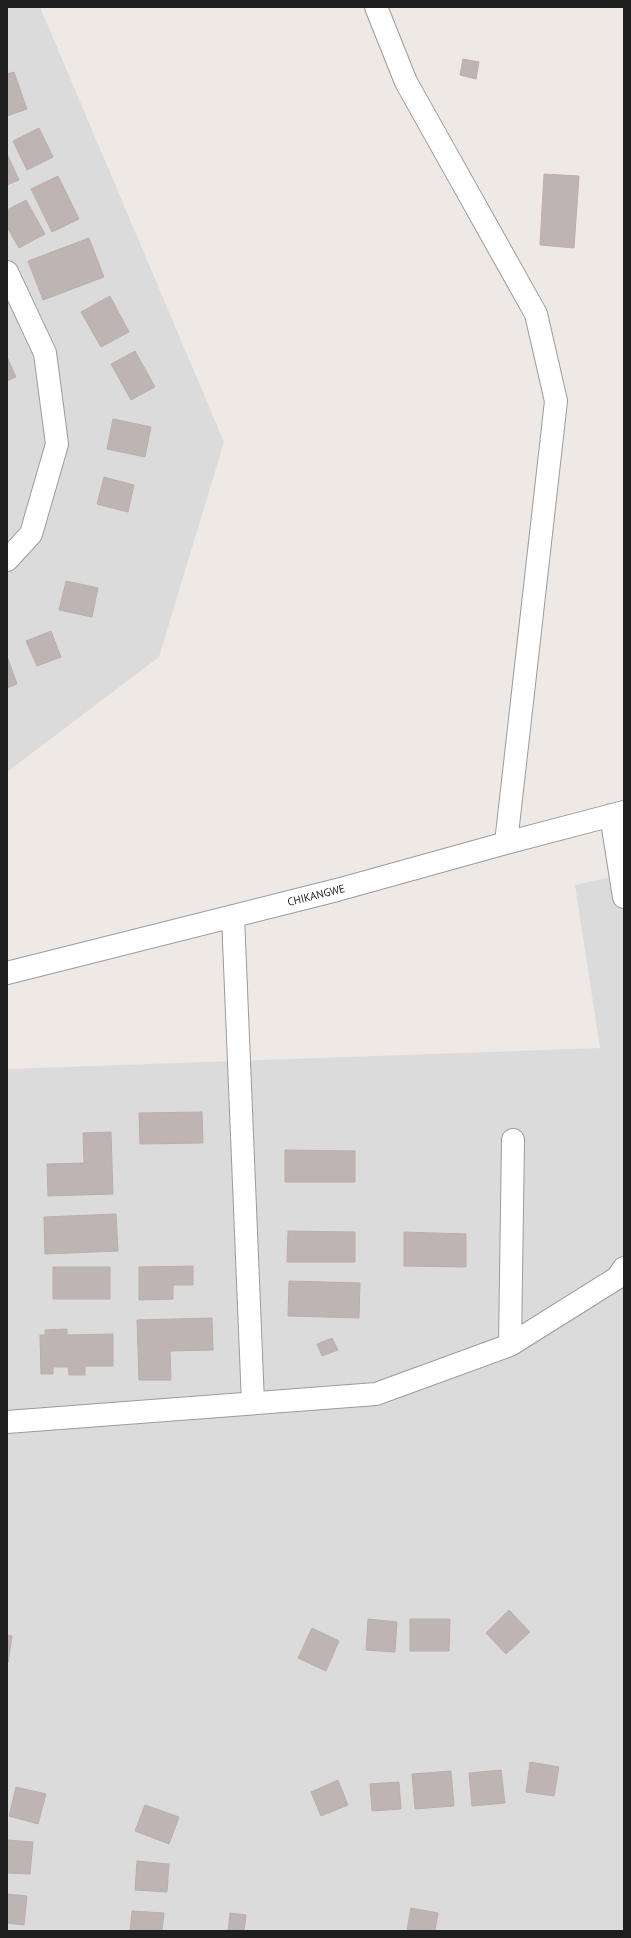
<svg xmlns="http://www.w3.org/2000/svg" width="631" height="1938" viewBox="0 0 631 1938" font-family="'PT Sans',sans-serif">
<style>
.residential{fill:#dcdbdb}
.building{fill:#beb4b3;stroke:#beaeaa}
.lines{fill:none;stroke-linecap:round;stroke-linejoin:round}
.street-casing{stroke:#9b9b9b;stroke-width:24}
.street{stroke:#fff;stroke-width:22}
.labels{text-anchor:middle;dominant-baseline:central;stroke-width:3;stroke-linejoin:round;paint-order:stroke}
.street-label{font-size:11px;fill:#1e1e1e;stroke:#fff}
</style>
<rect width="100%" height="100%" fill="#eee9e5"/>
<path class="residential" d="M7,7H40L224,442L159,657L7,772Z
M624,874V1931H7V1069L600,1048L575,885Z"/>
<path class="building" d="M463,59L479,62L476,79L460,75Z
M14,72L27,109L7,116V74Z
M39,128L53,157L27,170L13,141Z
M7,154L19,180L7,185Z
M544,174L579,176L574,248L540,245Z
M58,176L79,219L52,232L31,189Z
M26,200L45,234L19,248L7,227V210Z
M89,238L104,277L43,300L28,261Z
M110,296L129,332L101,347L81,312Z
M135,351L155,387L131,400L111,364Z
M7,357L16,377L7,381Z
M113,419L151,427L145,457L107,449Z
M104,477L134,485L128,512L97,504Z
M66,581L98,588L92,617L59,610Z
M51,631L61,657L37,666L26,641Z
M7,656L17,684L7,688Z
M202,1112L203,1143L140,1144L139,1113Z
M111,1132L113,1194L48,1196L47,1164L84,1163L83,1133Z
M285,1150L355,1151V1182H285Z
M116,1214L118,1251L45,1254L44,1217Z
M288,1231L355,1232V1262H287Z
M404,1232L466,1234V1267L404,1266Z
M193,1266V1285H173V1299L139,1300V1267Z
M53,1267H110V1299H53Z
M289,1281L360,1283L359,1318L288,1316Z
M212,1318L213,1350L170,1351L171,1380H139L137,1320Z
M67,1329V1335L113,1334V1366H85V1375H69L68,1367H53V1374H41L40,1335H45V1330Z
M332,1338L338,1350L322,1356L317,1344Z
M509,1610L530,1632L506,1654L486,1633Z
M368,1619L397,1622L395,1652L366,1650Z
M410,1619H450L449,1651H410Z
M312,1628L339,1641L326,1671L298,1658Z
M7,1635L12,1636L8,1663H7Z
M530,1762L559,1767L554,1796L526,1792Z
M501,1770L505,1803L472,1806L469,1773Z
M451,1771L454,1806L415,1809L412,1774Z
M338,1780L348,1805L321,1816L311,1792Z
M399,1782L401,1809L372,1811L370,1784Z
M16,1787L46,1794L38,1824L9,1816Z
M145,1805L179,1817L169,1844L135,1831Z
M7,1840L33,1842L30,1874L7,1873Z
M137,1861L169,1864L167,1892L135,1890Z
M7,1894L27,1896L24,1925L7,1923Z
M411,1908L438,1913L435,1931L407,1930Z
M132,1911L164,1913L162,1931H130Z
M230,1913L246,1915L244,1931H228Z"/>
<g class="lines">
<g class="street-casing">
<path id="street" d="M376,7L406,82L536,314L556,401L506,843
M7,272L45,353L57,444L31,534L7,560
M611,815L624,897
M233,916L253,1403
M7,973L337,890L506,843L624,812
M510,1345L513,1140
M7,1422L376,1394L510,1345L617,1278L624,1268"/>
</g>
<use href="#street" class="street"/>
</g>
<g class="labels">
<g class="street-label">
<text transform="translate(316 895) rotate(-14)">CHIKANGWE</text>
</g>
</g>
<rect width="631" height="1938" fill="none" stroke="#1e1e1e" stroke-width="16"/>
</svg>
